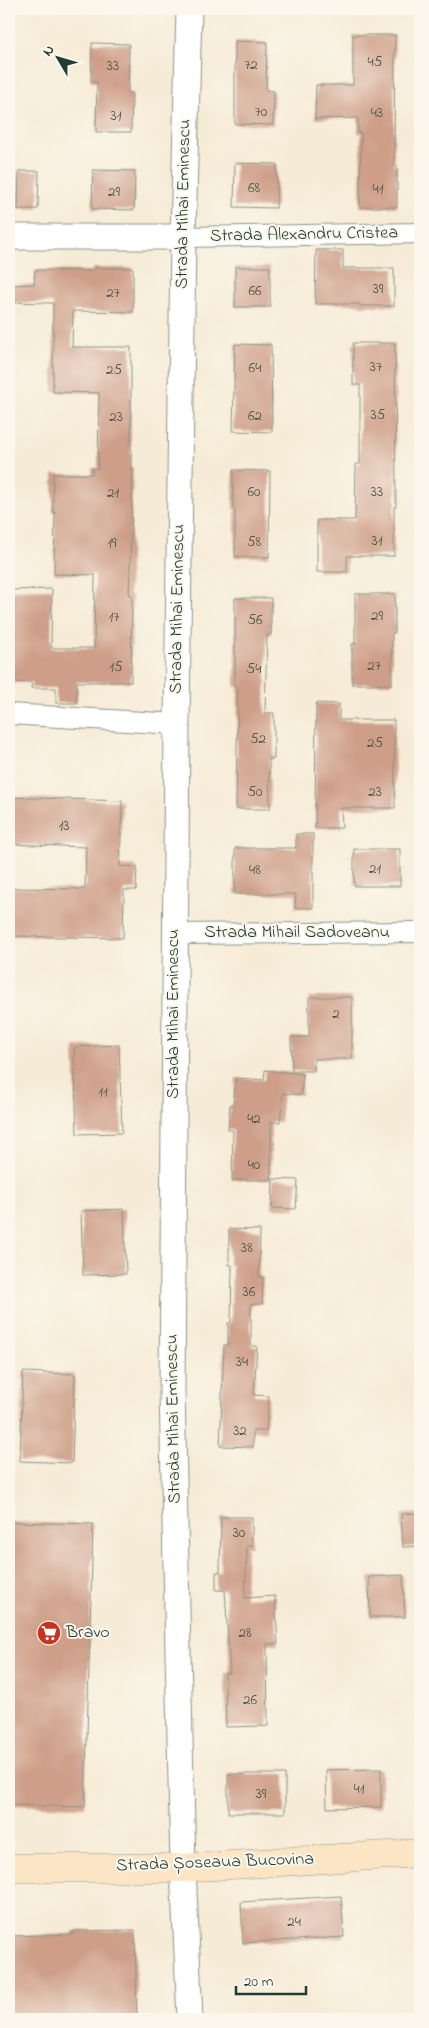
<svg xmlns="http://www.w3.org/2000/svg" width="429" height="2028" viewBox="0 0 429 2028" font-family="'Indie Flower',sans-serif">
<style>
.building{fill:#ce9e88}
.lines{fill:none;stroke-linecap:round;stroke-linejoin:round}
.minor-casing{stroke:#8a9485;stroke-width:22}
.tertiary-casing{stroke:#8a9485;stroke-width:27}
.secondary-casing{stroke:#8a9485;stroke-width:29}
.minor{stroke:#fff;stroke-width:20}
.tertiary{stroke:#fff;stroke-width:25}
.secondary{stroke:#fce5c4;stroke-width:28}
.labels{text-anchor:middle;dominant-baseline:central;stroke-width:4;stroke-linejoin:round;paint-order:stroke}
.number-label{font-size:15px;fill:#4b5549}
.street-label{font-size:18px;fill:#1f3d34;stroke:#fbf7ec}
.poi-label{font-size:18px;fill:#1f3d34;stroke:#fbf7ec;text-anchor:start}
</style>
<rect width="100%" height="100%" fill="#fbf7ec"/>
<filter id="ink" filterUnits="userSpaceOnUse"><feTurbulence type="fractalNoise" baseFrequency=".02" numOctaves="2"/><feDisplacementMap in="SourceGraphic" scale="10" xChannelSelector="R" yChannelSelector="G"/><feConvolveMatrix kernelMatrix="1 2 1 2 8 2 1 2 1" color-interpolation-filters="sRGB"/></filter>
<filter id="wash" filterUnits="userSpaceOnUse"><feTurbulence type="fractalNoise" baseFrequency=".0096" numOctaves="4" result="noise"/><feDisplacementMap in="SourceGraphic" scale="20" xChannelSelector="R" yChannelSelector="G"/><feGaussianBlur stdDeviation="1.12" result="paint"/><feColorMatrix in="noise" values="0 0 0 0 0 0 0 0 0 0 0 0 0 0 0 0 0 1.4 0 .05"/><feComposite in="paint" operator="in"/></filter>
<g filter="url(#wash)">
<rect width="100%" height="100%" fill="#f6ebd6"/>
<g id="blocks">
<path class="building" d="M353,35H395L394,165H397V207H360L361,133H358V118L315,119L316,85H353Z
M235,41L267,42L266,90L274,91L273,125L235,124Z
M92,43L129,44L128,93H132L131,132H96L97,82H91Z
M235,163L277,164L276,208L234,207Z
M93,170L135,171L134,210L92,209Z
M19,171H39L38,209H18Z
M316,250H343V268H394V306H360V304H315Z
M235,267H270V307H235Z
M93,268H133V312L73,311L72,347H131V468H133L129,595H132L131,682H77V703H56V688H31L32,682L9,683V590L52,589L51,648H94L95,575L54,574L55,512H53V474H92V468H98L99,393L53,392V303L9,302V285L34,284L35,270L93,271Z
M353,343H395L396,507H394V556H347V572H317V520H355V519L356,464H360V385H353Z
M235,344L271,345L272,432L233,431Z
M233,470L270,471L269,557H235V510L233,509Z
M355,594H395V633H392V684H352V644H355Z
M235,598H271V635H267L265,713H274V759H269L270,809H236L238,687H235Z
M316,703L339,704V720H394L395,808H341L342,828H315Z
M9,797L122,801L120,866L137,867L136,890H124L123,938L9,936V888L85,889L86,847L9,844Z
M296,834H313V908H295L296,894H235V848H296Z
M354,849H400V886H354Z
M309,997H352V1059H314V1071H292L291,1037H309Z
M119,1045L122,1133L77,1134L74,1047Z
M265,1070L303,1074L301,1095L283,1093L280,1122H271V1180H232L233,1130H228L230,1105H233L236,1078L264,1080Z
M273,1179L298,1180L296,1209L272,1208Z
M124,1209L126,1274L83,1275L81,1211Z
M229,1229L260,1230L259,1277H263L262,1304H251V1346H257L254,1395L269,1396L266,1431H253V1447L220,1446L224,1345H228V1323H231L232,1265H229Z
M23,1372L75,1374L72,1463L20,1461Z
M420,1513V1546L403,1547L401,1514Z
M221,1517H252V1546H247L245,1598L275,1596L278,1644H267L268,1726L226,1727L225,1673H230L225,1590H216V1572H220Z
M9,1522L93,1524L85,1807L9,1805Z
M403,1575L405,1617H370L369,1577Z
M381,1769V1807L327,1808L326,1770Z
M228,1774H285V1813H228Z
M341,1896L344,1937L243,1943L241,1902Z
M135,1930L137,2019H9V1936L73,1934V1931Z"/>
</g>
</g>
<g filter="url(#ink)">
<use href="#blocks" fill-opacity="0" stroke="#8a9485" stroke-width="1"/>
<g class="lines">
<g class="minor-casing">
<path id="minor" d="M183,237L420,233
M9,714L177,724
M175,934L420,932"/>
</g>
<g class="tertiary-casing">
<path id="tertiary" d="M189,9L183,237L177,724L172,1392L183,1868L190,2019
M9,237H183"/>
</g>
<g class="secondary-casing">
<path id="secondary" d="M9,1868H183L420,1853"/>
</g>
<use href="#minor" class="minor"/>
<use href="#tertiary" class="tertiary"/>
<use href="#secondary" class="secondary"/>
</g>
</g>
<defs>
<g id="supermarket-disc" transform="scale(1.25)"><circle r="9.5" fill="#c8321e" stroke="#fbf7ec"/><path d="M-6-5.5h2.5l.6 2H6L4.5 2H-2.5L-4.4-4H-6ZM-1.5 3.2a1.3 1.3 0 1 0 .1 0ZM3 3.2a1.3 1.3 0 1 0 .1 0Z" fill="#fff"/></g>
</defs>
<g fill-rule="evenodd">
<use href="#supermarket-disc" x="49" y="1633"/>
</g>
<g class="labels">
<g class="number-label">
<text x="375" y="62">45</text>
<text x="251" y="65">72</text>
<text x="113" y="66">33</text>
<text x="261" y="112">70</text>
<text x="377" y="113">43</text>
<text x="116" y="116">31</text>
<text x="254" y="188">68</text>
<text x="378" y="189">41</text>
<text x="114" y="192">29</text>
<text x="378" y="289">39</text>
<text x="255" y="291">66</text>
<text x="113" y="293">27</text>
<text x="376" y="367">37</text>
<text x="255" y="368">64</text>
<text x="114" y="370">25</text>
<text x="378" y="415">35</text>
<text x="255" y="416">62</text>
<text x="116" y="417">23</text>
<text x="254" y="492">60</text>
<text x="377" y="492">33</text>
<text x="113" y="493">21</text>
<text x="377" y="541">31</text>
<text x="254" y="542">58</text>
<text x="112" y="543">19</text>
<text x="377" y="616">29</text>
<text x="114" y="617">17</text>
<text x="255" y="620">56</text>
<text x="374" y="666">27</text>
<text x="116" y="667">15</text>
<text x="254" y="669">54</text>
<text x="258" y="739">52</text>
<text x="375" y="743">25</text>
<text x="255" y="792">50</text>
<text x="375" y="792">23</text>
<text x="64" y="826">13</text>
<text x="375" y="869">21</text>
<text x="255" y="870">48</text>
<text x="336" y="1014">2</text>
<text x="103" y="1092">11</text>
<text x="254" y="1119">42</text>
<text x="254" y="1165">40</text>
<text x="247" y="1248">38</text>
<text x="249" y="1292">36</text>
<text x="242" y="1362">34</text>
<text x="240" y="1431">32</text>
<text x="239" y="1533">30</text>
<text x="245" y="1633">28</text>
<text x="250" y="1700">26</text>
<text x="359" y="1789">41</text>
<text x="261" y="1794">39</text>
<text x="294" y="1922">24</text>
</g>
<g class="street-label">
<text transform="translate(184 204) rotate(-89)">Strada Mihai Eminescu</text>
<text transform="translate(304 235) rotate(-1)">Strada Alexandru Cristea</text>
<text transform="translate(178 609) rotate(-89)">Strada Mihai Eminescu</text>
<text x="297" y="933">Strada Mihail Sadoveanu</text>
<text transform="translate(174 1014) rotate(-90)">Strada Mihai Eminescu</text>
<text transform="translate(174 1419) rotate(-91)">Strada Mihai Eminescu</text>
<text transform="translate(215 1863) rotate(-2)">Strada Șoseaua Bucovina</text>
</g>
<g class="poi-label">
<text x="66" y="1633">Bravo</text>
</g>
</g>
<rect width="429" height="2028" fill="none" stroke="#fbf7ec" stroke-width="30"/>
<g transform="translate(58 58) rotate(308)" stroke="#fbf7ec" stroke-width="4" paint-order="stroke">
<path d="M0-4L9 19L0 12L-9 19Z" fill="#1f3d34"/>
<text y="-8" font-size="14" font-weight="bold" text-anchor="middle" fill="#1f3d34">N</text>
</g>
<path d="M236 1986v8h70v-8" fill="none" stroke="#1f3d34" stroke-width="2.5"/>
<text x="244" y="1986" font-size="15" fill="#1f3d34" stroke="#fbf7ec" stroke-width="4" paint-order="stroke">20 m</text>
</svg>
